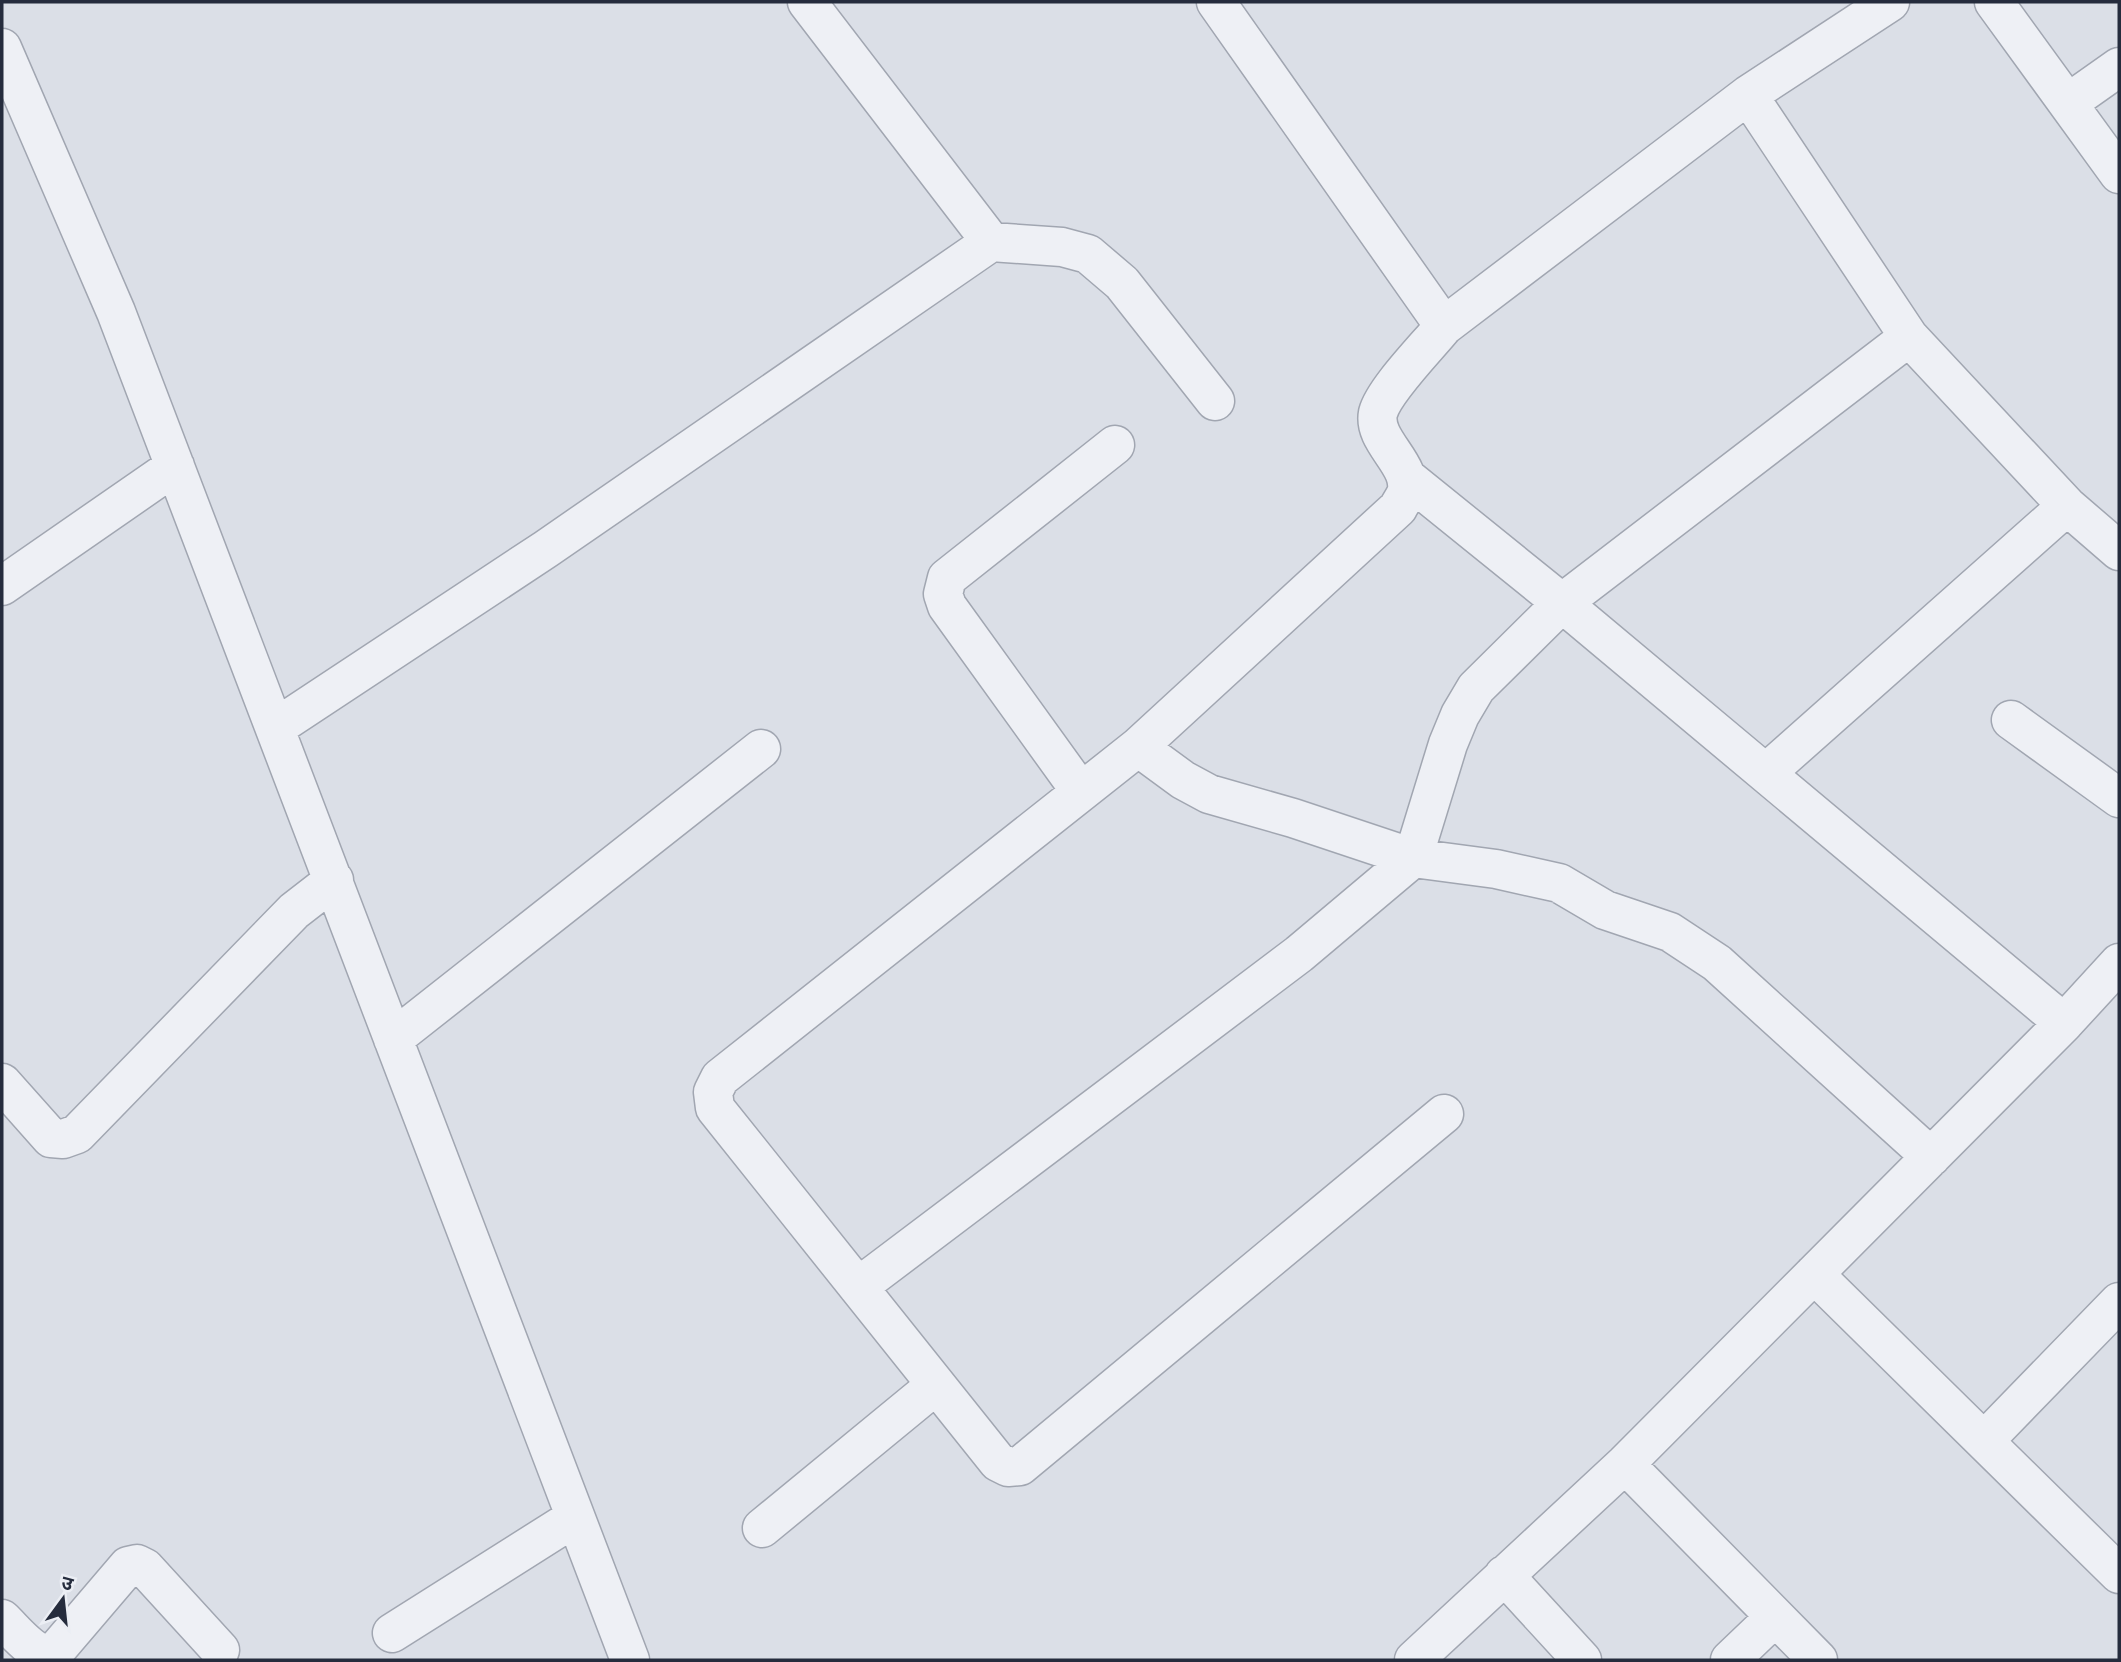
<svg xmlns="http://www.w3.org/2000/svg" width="2121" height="1662" viewBox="0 0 2121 1662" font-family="'DM Sans','Noto Sans Devanagari',sans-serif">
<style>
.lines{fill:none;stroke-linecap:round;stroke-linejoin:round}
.minor-casing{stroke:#a1a6b1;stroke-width:41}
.minor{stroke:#eef0f5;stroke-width:38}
</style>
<rect width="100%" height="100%" fill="#dbdfe7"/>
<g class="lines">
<g class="minor-casing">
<path id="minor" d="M1216,2L1444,326L1748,95L1890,2
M1994,2L2119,174
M2,48L116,312L630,1660
M1748,95L1909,337L1562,603L2064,1023
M2068,103L2119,67
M991,242L1062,247L1088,254L1122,283L1215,401
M1909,337L2067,506L2119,551
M2,586L175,466
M2011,720L2119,798
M275,728L546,549L991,242L807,2
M1138,747L1183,780L1209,794L1293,818L1413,858L1496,869L1559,883L1605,910L1670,932L1717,963L1931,1157
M1766,773L2067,506
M1081,792L947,606L943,594L947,578L1115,445
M393,1039L761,749
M2,1083L51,1138L63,1139L77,1134L294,911L334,880
M1444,1114L1020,1466L1008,1467L998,1462L715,1108L713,1092L720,1078L1138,747L1398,508C1400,504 1404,498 1406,494C1415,465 1372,442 1378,413C1384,390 1428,346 1444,326
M1814,1274L2119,1574
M858,1287L1299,954L1413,858L1448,744L1460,715L1476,688L1562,603L1406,477
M1984,1441L2119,1302
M1625,1464L1818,1660
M762,1528L936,1385
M1504,1575L1582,1660
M2,1619C15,1631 33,1656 52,1655L128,1566L137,1564L145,1568L220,1650
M392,1633L574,1518
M1414,1660L1625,1464L2064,1023L2119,963
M1730,1660L1775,1617"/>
</g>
<use href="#minor" class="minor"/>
</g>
<rect width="2121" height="1662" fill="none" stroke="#252c3d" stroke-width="7"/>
<g transform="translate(63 1599) rotate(15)" stroke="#ebeef4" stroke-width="5" paint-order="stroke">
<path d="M0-5L12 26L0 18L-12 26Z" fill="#252c3d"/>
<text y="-10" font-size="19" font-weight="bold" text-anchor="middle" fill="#252c3d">उ</text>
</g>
</svg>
